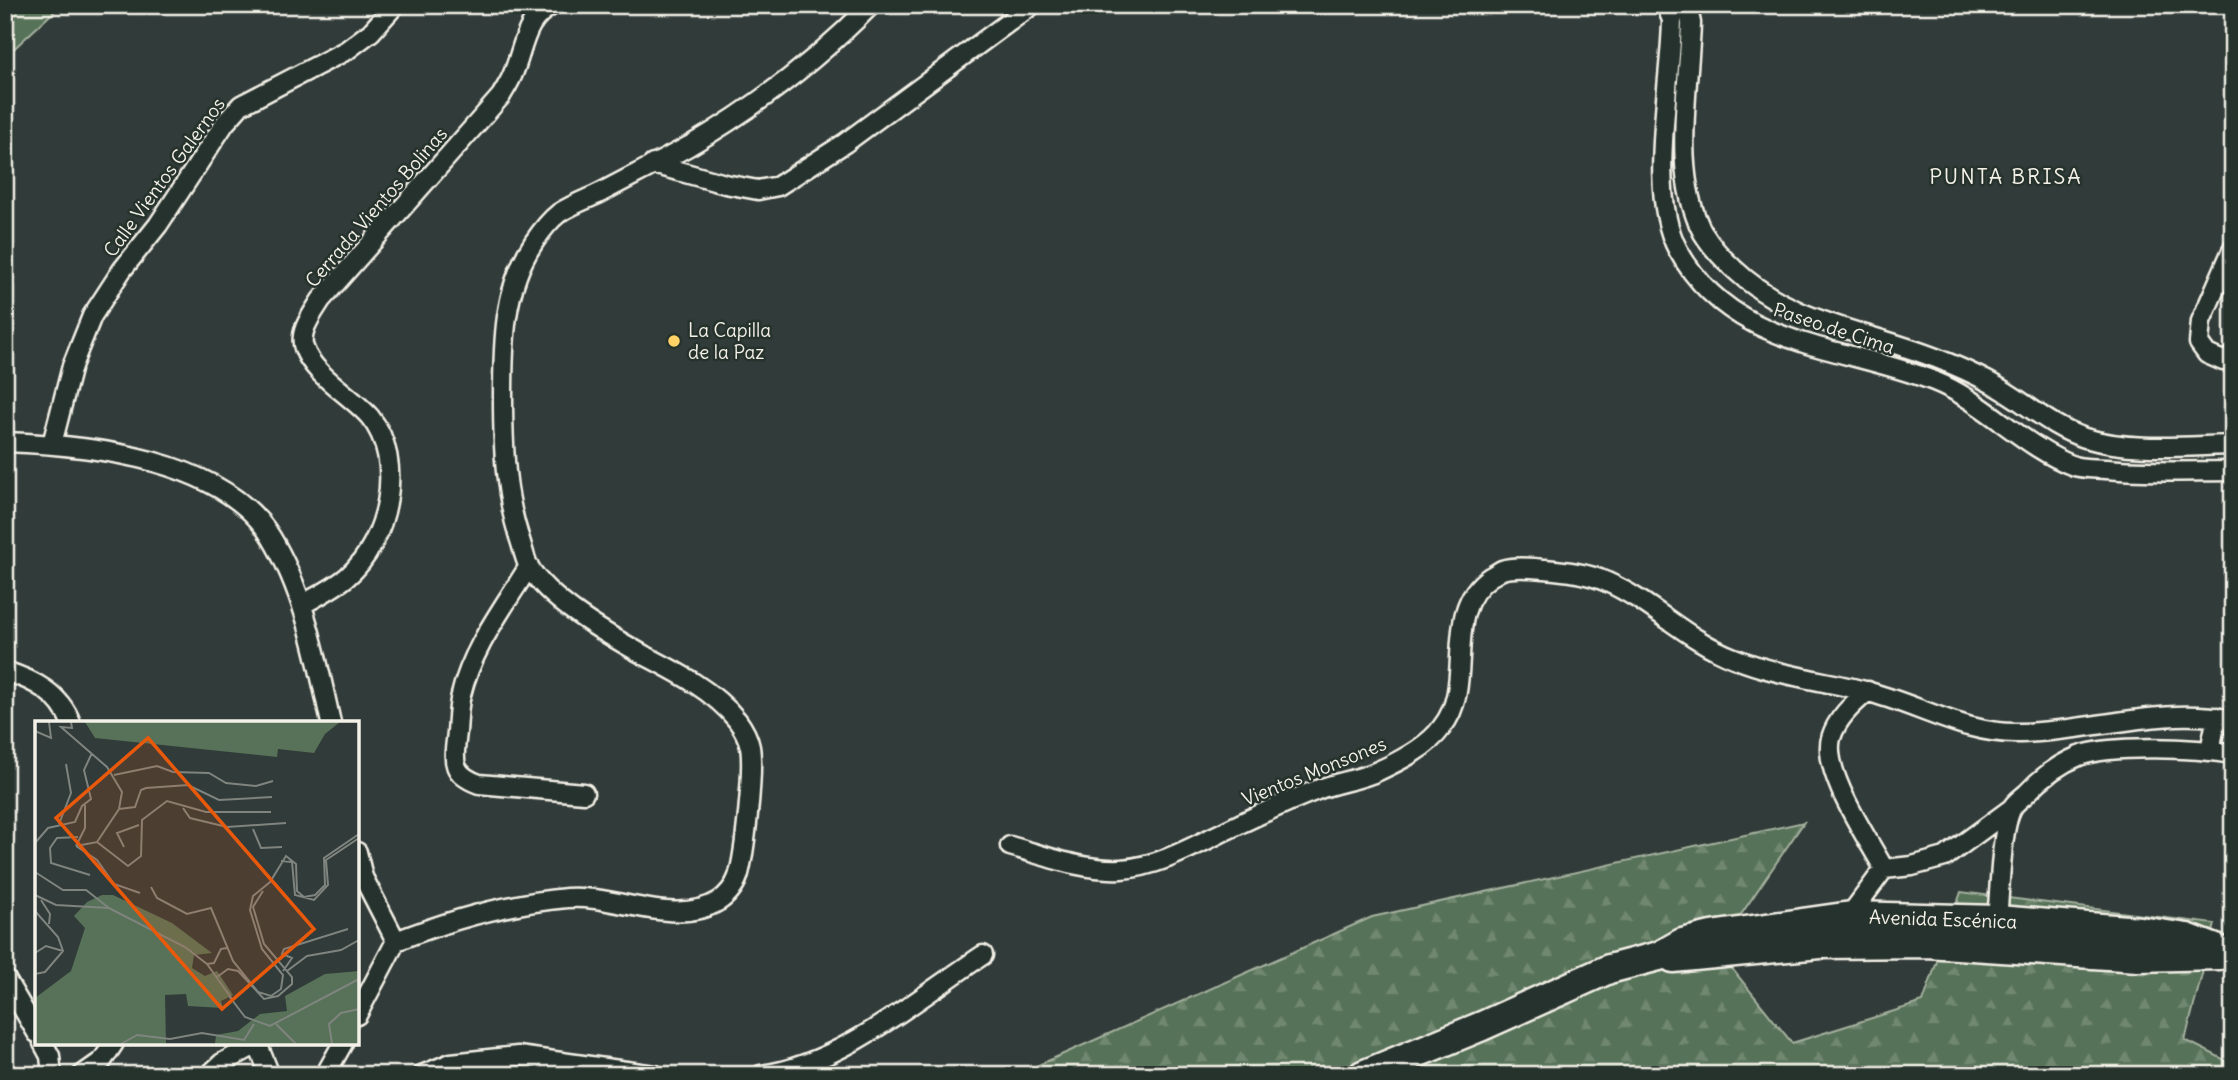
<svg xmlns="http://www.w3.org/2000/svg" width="2238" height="1080" viewBox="0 0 2238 1080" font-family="Delius,sans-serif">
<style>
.forest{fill:url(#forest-firs);stroke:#a6b2a0;stroke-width:2}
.green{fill:#577258;stroke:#a6b2a0;stroke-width:2}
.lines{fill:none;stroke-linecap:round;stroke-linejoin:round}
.minor-casing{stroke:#f4f1e8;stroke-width:23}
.primary-casing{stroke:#f4f1e8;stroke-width:33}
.minor{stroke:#26332d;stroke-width:18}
.primary{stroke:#26332d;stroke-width:28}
.poi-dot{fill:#ffd166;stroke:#26332d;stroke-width:2.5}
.labels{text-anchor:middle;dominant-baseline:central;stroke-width:5;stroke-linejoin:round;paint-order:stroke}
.street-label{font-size:19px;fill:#f4f1e8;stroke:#26332d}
.poi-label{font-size:19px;fill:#f4f1e8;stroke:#26332d;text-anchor:start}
.neighbourhood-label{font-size:21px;letter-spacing:2px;fill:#f4f1e8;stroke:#26332d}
.inset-road{fill:none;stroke:#7f847f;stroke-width:2}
.view{fill:#e8590c;fill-opacity:0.15;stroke:#e8590c;stroke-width:3.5}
.inset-edge{fill:none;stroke:#f4f1e8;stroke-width:3.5}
</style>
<defs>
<pattern id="forest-firs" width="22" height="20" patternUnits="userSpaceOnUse" patternTransform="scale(1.75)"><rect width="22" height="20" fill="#577258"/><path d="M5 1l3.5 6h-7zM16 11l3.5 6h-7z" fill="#708770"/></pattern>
</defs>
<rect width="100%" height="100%" fill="#313b39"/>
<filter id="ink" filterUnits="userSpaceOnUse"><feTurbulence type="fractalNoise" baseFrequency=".0143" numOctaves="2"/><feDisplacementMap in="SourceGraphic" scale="14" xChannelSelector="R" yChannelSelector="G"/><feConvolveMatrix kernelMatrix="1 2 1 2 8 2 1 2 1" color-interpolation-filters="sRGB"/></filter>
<g filter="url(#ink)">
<path class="forest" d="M1804,822L1717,950L1792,1043L1923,1002L1961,892L2215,924L2185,1040L2233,1064V1075H1016L1372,917Z"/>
<path class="green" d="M5,5H61L5,57Z"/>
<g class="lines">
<g class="minor-casing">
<path id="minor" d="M1666,5L1672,20C1671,86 1647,193 1678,250C1732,349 1841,344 1934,381C1985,401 2023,447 2074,466C2084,469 2096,468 2106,469C2148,473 2190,471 2233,471
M1687,5L1691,23C1689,88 1671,174 1703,233C1711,246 1723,259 1734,269C1792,324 1865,330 1936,358C1954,365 1972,373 1989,382C2023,399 2047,426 2085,438C2132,452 2185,446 2233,445
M653,164L725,184L758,190L778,186L845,143L1032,5
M2233,248L2201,321L2199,343L2207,354L2223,361L2233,357
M5,442C88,445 223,458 271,537C305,593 317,660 331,723
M52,444L72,366L92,316L122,270L158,225L225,123L241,105L347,50L371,32L395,5
M529,566C504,607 472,648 461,695C458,706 458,720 457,732C454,759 449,773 479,784L584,793
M302,605C317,596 334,588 347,577C388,542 406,461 370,417C351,395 313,375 304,348C298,332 313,313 321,300L501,96C505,89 509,83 512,76C524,50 523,19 553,5
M5,671C33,680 60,693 71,723
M2210,750L2217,717
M1010,846C1046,856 1083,871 1121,869C1158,867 1194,846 1227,830C1256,816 1286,802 1317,790C1337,782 1359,780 1378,771C1400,761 1428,747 1442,727C1477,684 1440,611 1490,577C1492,576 1500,571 1502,570C1514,566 1532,568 1545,569C1566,571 1587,573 1607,582C1652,602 1687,640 1734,658C1776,675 1821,680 1865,691C1918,704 1965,735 2021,733C2094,731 2160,706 2233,720
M357,852L363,877L396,941
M1884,869L1912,866L1945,857L2012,808
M1847,919L1884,869C1868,838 1822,773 1831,738C1837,718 1852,705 1868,691
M1996,929C2000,900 2000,830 2012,808C2015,802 2023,797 2027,793C2042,777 2059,764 2079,756C2113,744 2196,748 2233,754
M5,978L37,1033
M357,1015L396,941C450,920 509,903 567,898C615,894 675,928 719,901C727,896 735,886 738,877C745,855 754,770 750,747C748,737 743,728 737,720C713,690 675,671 642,654C608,635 547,600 528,565C525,558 523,550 521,543C505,496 503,448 503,398C503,345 503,288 534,242C540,233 550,220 559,213C571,205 587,199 600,193C630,177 660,162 689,146C756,107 817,60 871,5
M43,1043L50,1056L52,1075
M257,1043L270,1075
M82,1075L102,1061L114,1043
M209,1075L222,1063L257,1044
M325,1075L343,1043
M422,1075L451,1063L518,1056L655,1075
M761,1075C840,1065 918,998 983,955"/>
</g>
<g class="primary-casing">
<path id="primary" d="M1673,958L1820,944L1927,943L2138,957L2219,955
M1363,1075L1482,1026L1609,969L1659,956L1682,943L1711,936L1851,916L1997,920L2140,931L2187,938L2229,954"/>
</g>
<use href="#minor" class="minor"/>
<use href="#primary" class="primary"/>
</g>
</g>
<circle class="poi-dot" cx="674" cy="341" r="7"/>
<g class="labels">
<g class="street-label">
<text transform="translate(164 177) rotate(-54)">Calle Vientos Galernos</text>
<text transform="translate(376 207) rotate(-49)">Cerrada Vientos Bolinas</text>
<text transform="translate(1834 328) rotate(18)">Paseo de Cima</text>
<text transform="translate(1314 771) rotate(-22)">Vientos Monsones</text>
<text transform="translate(1943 919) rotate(2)">Avenida Escénica</text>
</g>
<g class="poi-label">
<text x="688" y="330">La Capilla<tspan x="688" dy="22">de la Paz</tspan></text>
</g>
<g class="neighbourhood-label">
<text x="2006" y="176">PUNTA BRISA</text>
</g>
</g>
<g transform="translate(35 721)">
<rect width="324" height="324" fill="#313b39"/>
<path d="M67,174H78L137,202L177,232L159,234L157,247L170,255L182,250L198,274L186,280L188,287L153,285L151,273L130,274L131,323H0V277L36,250L50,207L39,195L52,181ZM324,250V323H180L181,314L203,310L225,293L252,290L250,275L290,253Z" fill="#577258"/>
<path d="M50,1H305L290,13L279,32L243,28L242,36L60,17Z" fill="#577258"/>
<path class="inset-road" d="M36,1L37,7L26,6L72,46L87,71L84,88L62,121M0,10L16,17L14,1M79,54L122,45L138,51L174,52L191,62L221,65L238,60M148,87L155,97L192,106L251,102M84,88L100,86L106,69L111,67L153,64L184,79L237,76M24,103L36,72L31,43M218,108L226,127L247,126M43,116L22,117L15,127L16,142L55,154M0,122L13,107L40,101L47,85L56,78L49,49L57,32M41,125L62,121L93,145L106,135L107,99L132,80L171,91H236M41,125L62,139L79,163L105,172M41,125L50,107V82M89,126L82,112L104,104M246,140L257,141L260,174L279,179L293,164L291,139L324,117M0,151L28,169H51L74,187M116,166L122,177L152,193L176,187L198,240L223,271L236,275L246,268L248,254L227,228L215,189L218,175L235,161L251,135L261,143L262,170L269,176L280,174L290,164L289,137L324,113M0,174L21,184L74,187L150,226L172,243L197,278M6,179L15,193L14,203M0,190L23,216L28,230L10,251L0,253M0,232L11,225L28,230M172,243L179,242L186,228L192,227M248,250L257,237L247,233L249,228L313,208M252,250L272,235L306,229L324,219M182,256L193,248L203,250L229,278L243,275L257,263V256L229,223L218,186L228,170M194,275L210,296L235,305L324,258M241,303L261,323M86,323L102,314L135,318L167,312L209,319L219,303M297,323L294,303L306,292L324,288"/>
<path class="view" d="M113,17L279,208L187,288L21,97Z"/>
<rect width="324" height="324" class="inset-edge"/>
</g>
<rect width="2238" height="1080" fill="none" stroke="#26332d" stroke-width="28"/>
<rect x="14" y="14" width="2210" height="1052" fill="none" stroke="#f4f1e8" stroke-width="2.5" filter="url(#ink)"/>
</svg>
